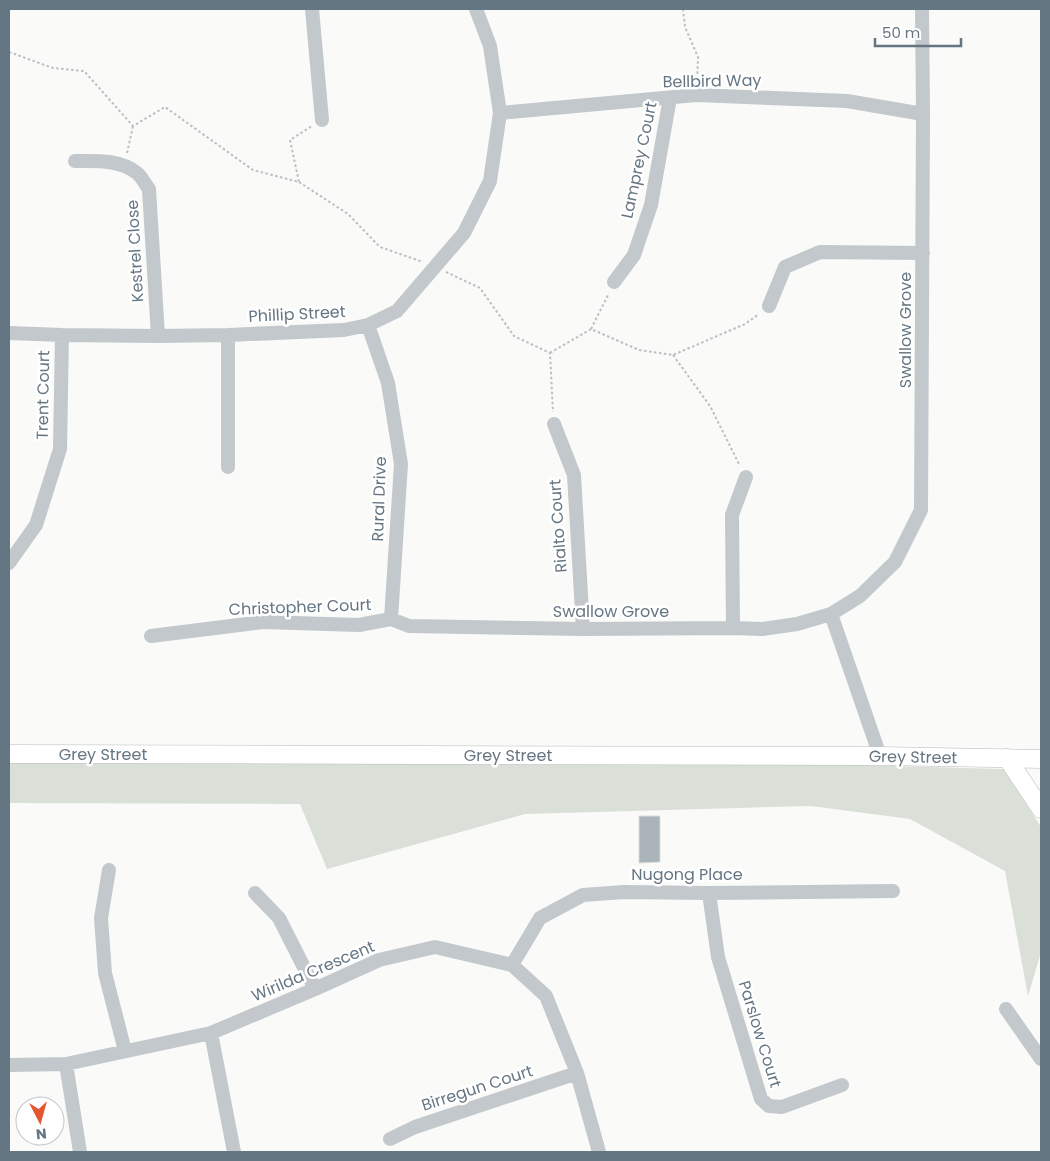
<svg xmlns="http://www.w3.org/2000/svg" width="1050" height="1161" viewBox="0 0 1050 1161" font-family="Poppins,sans-serif">
<style>
.green{fill:#dadfd7}
.building{fill:#aab3b9;stroke:#dcdcda}
.lines{fill:none;stroke-linecap:round;stroke-linejoin:round}
.major-casing{stroke:#b5babe;stroke-width:19}
.path{stroke:#bbbfc2;stroke-width:2;stroke-dasharray:2.5 2.5;stroke-linecap:butt}
.minor{stroke:#c3c8cc;stroke-width:14}
.major{stroke:#fff;stroke-width:18}
.labels{text-anchor:middle;dominant-baseline:central;stroke-width:5;stroke-linejoin:round;paint-order:stroke}
.street-label{font-size:16px;fill:#657683;stroke:#fff}
</style>
<rect width="100%" height="100%" fill="#fafaf8"/>
<path class="green" d="M9,759L704,761L1003,769L1041,827V952L1028,996L1005,871L910,819L811,806L525,814L327,869L300,804L9,803Z"/>
<path class="building" d="M639,816H660V862L639,863Z"/>
<g class="lines">
<g class="major-casing">
<path id="major" d="M9,754L880,756L1041,759
M1007,758L1041,809"/>
</g>
<path class="path" d="M683,9L685,27L698,57L697,83
M9,52L53,68L84,71L133,126L165,107L253,170L299,182L290,140L312,126
M127,153L133,126
M299,182L348,214L380,247L423,262
M446,272L480,288L514,336L550,353L553,412
M591,329L609,293
M550,353L591,329L639,350L673,355L745,324L759,314
M673,355L710,406L740,466"/>
<path class="minor" d="M312,9L322,120
M500,113L696,95L847,101L923,114
M75,161C96,161 119,159 137,173C142,177 145,184 149,189L158,336
M614,282L634,255L651,205L670,98
M769,306L785,267L820,252L923,253
M368,325L388,383L401,464L391,619
M9,333L62,335L158,336L228,335L344,330L368,325L397,311L464,233L490,181L500,113L490,46L476,9
M554,424L574,475L583,629
M228,467V335
M9,563L36,525L60,449L62,335
M831,614L880,756
M391,619L409,626L583,629L733,628L762,629L797,624L831,614L860,596L895,562L921,510L923,114L922,9
M733,628L732,515L746,477
M151,636L263,622L359,625L391,619
M109,870L101,918L105,973L125,1051
M255,893L279,918L315,989
M709,893L718,957L761,1099L769,1106L782,1107L842,1085
M512,965L540,918L583,895L624,892L709,893L893,891
M1006,1009L1041,1059
M211,1033L234,1152
M66,1064L80,1152
M9,1065L66,1064L211,1033L315,989L379,960L435,947L512,965L546,996L577,1073L599,1152
M390,1139L415,1127L577,1073"/>
<use href="#major" class="major"/>
</g>
<g class="labels">
<g class="street-label">
<text transform="translate(712 81) rotate(-1)">Bellbird Way</text>
<text transform="translate(639 160) rotate(-78)">Lamprey Court</text>
<text transform="translate(135 251) rotate(-93)">Kestrel Close</text>
<text transform="translate(297 314) rotate(-3)">Phillip Street</text>
<text transform="translate(905 330) rotate(-90)">Swallow Grove</text>
<text transform="translate(43 395) rotate(-89)">Trent Court</text>
<text transform="translate(379 499) rotate(-88)">Rural Drive</text>
<text transform="translate(558 526) rotate(-94)">Rialto Court</text>
<text transform="translate(300 607) rotate(-2)">Christopher Court</text>
<text x="611" y="611">Swallow Grove</text>
<text x="103" y="754">Grey Street</text>
<text x="508" y="755">Grey Street</text>
<text transform="translate(913 757) rotate(1)">Grey Street</text>
<text x="687" y="874">Nugong Place</text>
<text transform="translate(313 971) rotate(-23)">Wirilda Crescent</text>
<text transform="translate(760 1034) rotate(73)">Parslow Court</text>
<text transform="translate(477 1088) rotate(-18)">Birregun Court</text>
</g>
</g>
<rect width="1050" height="1161" fill="none" stroke="#657683" stroke-width="20"/>
<g transform="translate(40 1121) rotate(174)"><circle r="24" fill="#ffffff" stroke="#c1c8cd"/>
<path d="M0-4L9 19L0 12L-9 19Z" fill="#e4572e"/>
<text y="-8" font-size="14" font-weight="bold" text-anchor="middle" fill="#657683">N</text>
</g>
<path d="M875 38v8h86v-8" fill="none" stroke="#657683" stroke-width="2.5"/>
<text x="882" y="38" font-size="15" fill="#657683" stroke="#ffffff" stroke-width="4" paint-order="stroke">50 m</text>
</svg>
